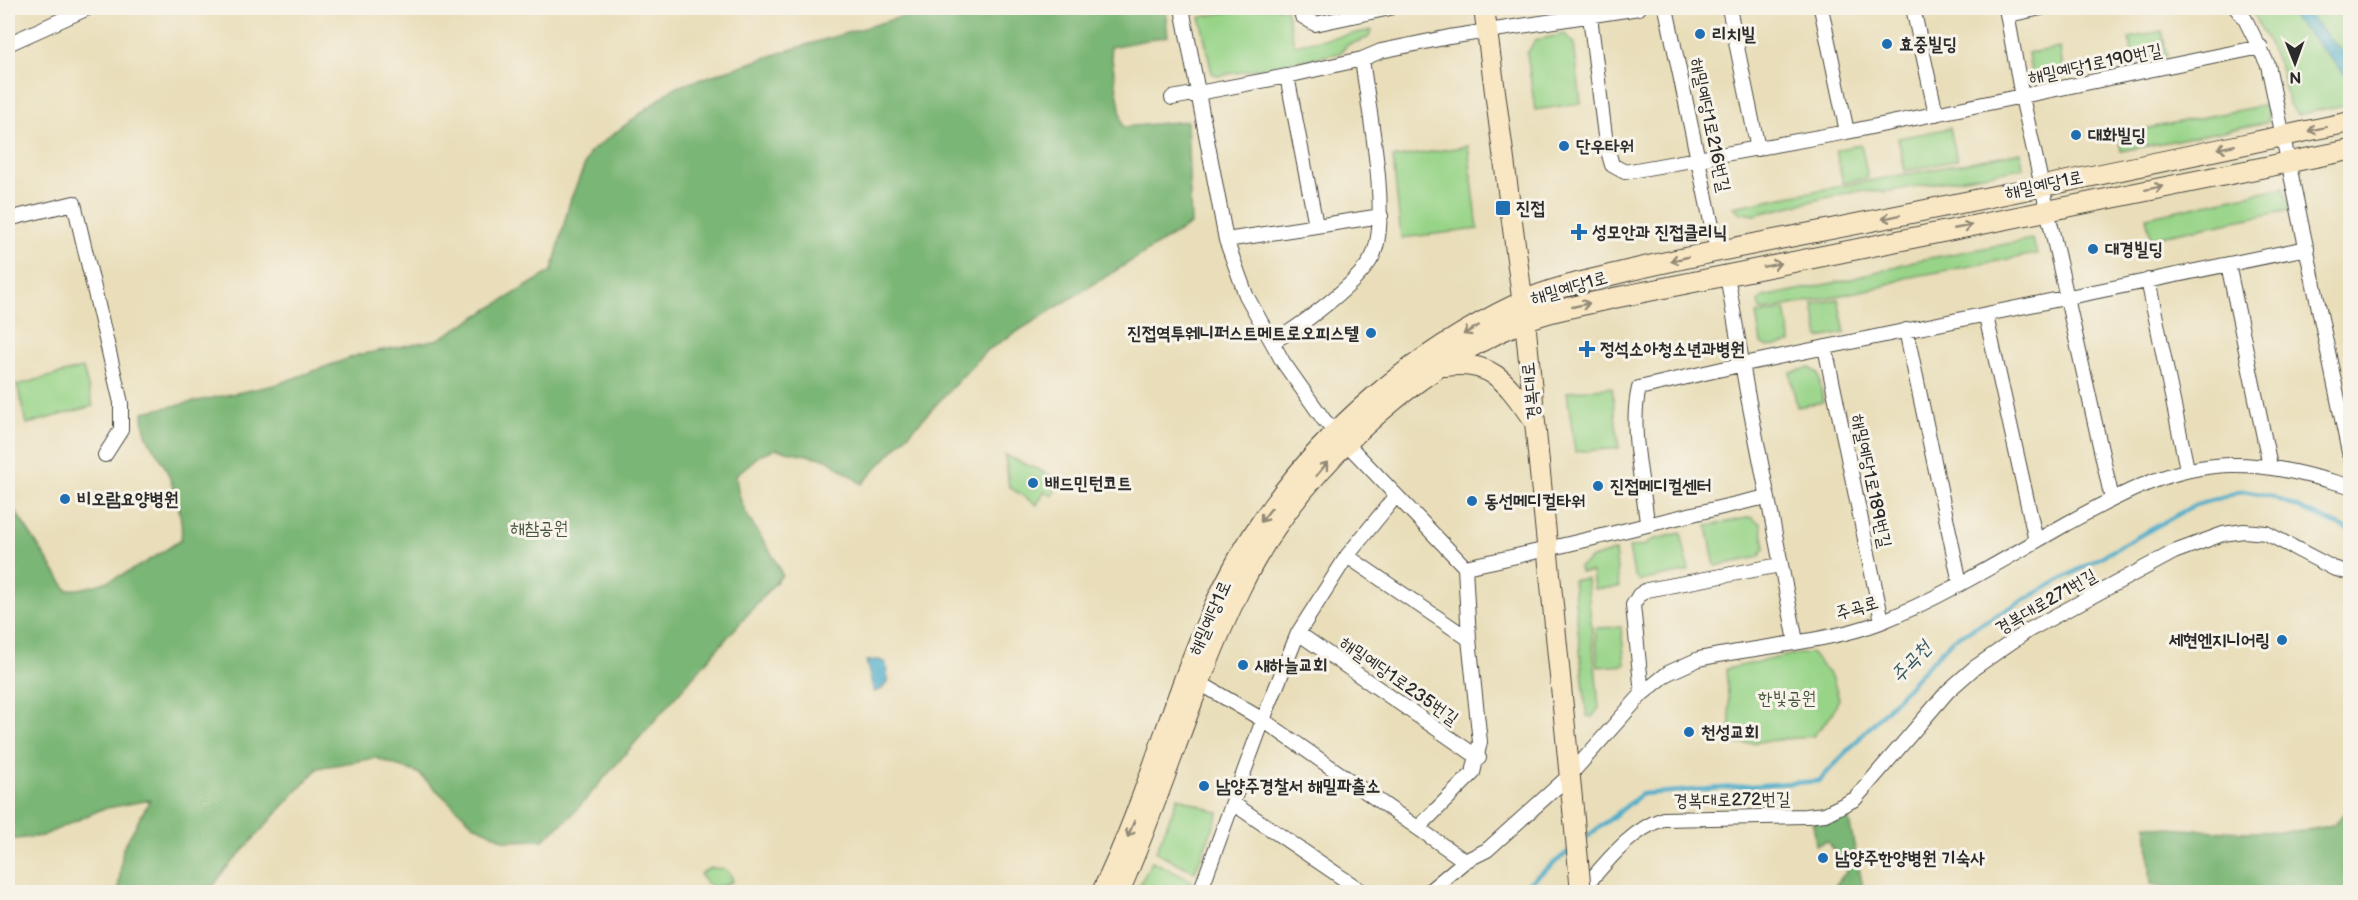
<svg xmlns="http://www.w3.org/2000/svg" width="2358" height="900" viewBox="0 0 2358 900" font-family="'Balsamiq Sans','Poor Story',sans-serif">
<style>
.green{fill:#98d488;stroke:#62805a;stroke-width:1.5}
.forest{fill:#7ab674;stroke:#527050;stroke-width:1.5}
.water{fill:#4aacc9;stroke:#3a6c7a;stroke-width:1.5}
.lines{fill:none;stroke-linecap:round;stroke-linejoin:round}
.stream{stroke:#4aacc9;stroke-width:4.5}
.street-casing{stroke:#484640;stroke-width:16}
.secondary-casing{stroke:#484640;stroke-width:22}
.street{stroke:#fff;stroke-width:14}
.secondary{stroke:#f9e7c3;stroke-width:20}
.secondary-bridge-casing{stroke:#484640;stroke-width:22;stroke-linecap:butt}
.secondary-bridge{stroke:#f9e7c3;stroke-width:20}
.oneway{stroke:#928977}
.poi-dot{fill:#1f6fb2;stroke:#f7f3e8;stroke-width:2}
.labels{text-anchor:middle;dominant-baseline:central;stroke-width:6;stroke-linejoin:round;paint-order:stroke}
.poi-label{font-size:18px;font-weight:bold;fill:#2b2b2b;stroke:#f7f3e8;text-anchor:start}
.street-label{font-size:18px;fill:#2b2b2b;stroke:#f7f3e8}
.park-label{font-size:18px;fill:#465542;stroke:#f7f3e8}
.water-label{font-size:20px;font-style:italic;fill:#365862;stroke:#f7f3e8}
</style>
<rect width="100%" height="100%" fill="#f7f3e8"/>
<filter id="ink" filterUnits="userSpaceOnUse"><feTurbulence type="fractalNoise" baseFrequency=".0167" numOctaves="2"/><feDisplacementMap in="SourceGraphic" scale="12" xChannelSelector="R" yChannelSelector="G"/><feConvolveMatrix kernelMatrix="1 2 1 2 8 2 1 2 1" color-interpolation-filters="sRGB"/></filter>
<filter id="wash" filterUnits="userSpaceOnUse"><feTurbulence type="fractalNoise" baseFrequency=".008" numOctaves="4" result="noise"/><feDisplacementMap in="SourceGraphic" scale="24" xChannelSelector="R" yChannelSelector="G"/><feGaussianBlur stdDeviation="1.35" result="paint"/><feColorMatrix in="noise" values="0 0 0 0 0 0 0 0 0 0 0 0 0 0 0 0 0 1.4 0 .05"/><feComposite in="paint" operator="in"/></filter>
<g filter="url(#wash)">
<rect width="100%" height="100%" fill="#e9deb9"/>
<path class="green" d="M1240,8H1286L1294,45L1372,30L1368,38L1347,45L1340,53L1219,76L1212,73L1200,17L1240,10Z
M2251,8H2350V114L2343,105L2297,115L2289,104L2280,67Z
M2162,31L2167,56L2134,63L2129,38Z
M1565,34L1574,44L1581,103L1535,110L1527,54L1535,40Z
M2060,48L2064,76L2039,80L2031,73L2028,53Z
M2266,105L2269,122L2121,151L2118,134Z
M1950,128L1957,160L1905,171L1898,138Z
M1861,144L1868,178L1843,183L1836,150Z
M1468,146L1478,229L1401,238L1393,158Z
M2021,152L2023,168L1884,192L1855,191L1754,215L1741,213L1733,207C1829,187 1925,172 2021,152Z
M2284,187L2290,210L2151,238L2146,217Z
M2032,239L2037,254L1905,278L1881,287L1766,310H1760L1758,302L1763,297L1848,280L1914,261Z
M1838,299L1845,333L1819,338L1813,304Z
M1785,309L1791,343L1768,347L1761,343L1756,314Z
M83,368L93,406L27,424L17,385Z
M1810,368L1818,373L1823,402L1797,407L1790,372Z
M1612,387L1619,448L1575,452L1567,392Z
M1005,455L1059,479L1053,496L1044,492L1037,505L1009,487Z
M1751,517L1761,524L1765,547L1759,557L1715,566L1707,526Z
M1681,533L1689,571L1640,581L1634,575L1629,548L1643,546L1652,540Z
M1615,551L1619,587L1594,589L1592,572H1580L1579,567L1592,558Z
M1587,579L1599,708L1592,717L1587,716L1586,710L1573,580Z
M1621,627L1625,665L1598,667L1595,628Z
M1811,653L1833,679L1839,699L1830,717L1813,736L1732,745L1726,669L1790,655Z
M1178,797L1219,813L1195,872L1156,852Z
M1152,861L1192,881L1186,892H1136Z
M710,868C723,868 729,868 733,881C721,888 706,890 700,874Z"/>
<path class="forest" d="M910,8H1165L1168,36L1110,47L1123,127L1187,121L1191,224L986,351L862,484L827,459L776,449L761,454L736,475C739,522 768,536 782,575L571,816L543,840L506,841L473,824L418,773L376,758L318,768L224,871L209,892H118L123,848L150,800L102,809L42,836L8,840V500L67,590C110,588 146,562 181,540C184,519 175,491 167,471C155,444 144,446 143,412L275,385L358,355L439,339L552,271L570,201L590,152L674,88L789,50L911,14Z
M2350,808V892H2188L2151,884L2147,825C2176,831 2310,837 2333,824C2339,820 2345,813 2350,808Z
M1848,816L1864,892H1846L1844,887H1834L1847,871L1827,841L1816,845L1813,822Z"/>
<path class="water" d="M2284,8H2302L2350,60V79Z
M879,660L886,663L888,681L882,689L874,692L866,661Z"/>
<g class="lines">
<path class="stream" d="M1583,840L1642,794L1819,781L1952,640L2195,505L2243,491L2271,496L2350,530
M1517,892L1572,849"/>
</g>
</g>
<g filter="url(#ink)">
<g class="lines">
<g class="street-casing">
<path id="street" d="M1182,8L1226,240L1246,295L1283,362L1324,420L1465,567L1469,639L1480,742L1473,773L1419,827
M1300,8L1302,16L1315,24L1390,8
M1666,8L1717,250
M1729,8L1758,149
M1821,8L1847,132
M1913,8L1936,114
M2006,8L2022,97L2112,499
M2236,8L2245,19L2268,65L2350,457
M2008,15L2041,8
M1590,16L1606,144L1612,165L1625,172L1847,132L2261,47
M8,44L88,8
M1287,76L1316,225
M1172,98L1287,76L1362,59L1381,51L1449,37L1639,8
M8,219L74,203L121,403V430L105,455
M1226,240L1381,216
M2228,264L2270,466
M1727,275L1747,392L1796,641
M2148,280L2187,469
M1986,316L2036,541
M1906,330L1960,583
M1272,342C1297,329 1365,279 1374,253C1390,212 1368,107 1362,59
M1825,347L1882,621
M1647,523C1643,481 1629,430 1639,388L1744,364L2307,248
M1347,556L1469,639
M1465,567C1566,547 1665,519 1767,497
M1298,633L1479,758
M1193,679L1263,720L1465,861
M1642,694L1633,605L1639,595L1647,590L1780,565
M1234,804L1363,892
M1200,892L1263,720L1298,633L1347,556L1395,497
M1428,892L1465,861L1487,850L1569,776L1642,694L1668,673L1699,659C1757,646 1826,643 1881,622C1945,596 2006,558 2066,524C2117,496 2171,466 2230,465C2272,464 2311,476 2350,486
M1580,892C1604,866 1628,831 1663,819L1806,816L1825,814L1855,799L1948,691L1974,668L2029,630L2174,552L2223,534L2244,531L2266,533L2333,568L2350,573"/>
</g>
<g class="secondary-casing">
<path id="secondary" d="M1484,8L1525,320L1573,809
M1445,366C1494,359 1508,385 1534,421
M1102,892C1161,773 1184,636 1260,524C1325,428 1414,353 1519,303C1553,287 1591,280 1627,271C1695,255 1763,242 1831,229C2005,195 2178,158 2350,122
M1119,892C1163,793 1192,687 1240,589C1293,478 1409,369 1522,322C1550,310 1584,305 1614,298L2350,150"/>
</g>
<use href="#street" class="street"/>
<use href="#secondary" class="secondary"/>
<g class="secondary-bridge-casing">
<path id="secondary-bridge" d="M1573,809L1581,892"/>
</g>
<use href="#secondary-bridge" class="secondary-bridge"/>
</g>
<defs><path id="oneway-shaft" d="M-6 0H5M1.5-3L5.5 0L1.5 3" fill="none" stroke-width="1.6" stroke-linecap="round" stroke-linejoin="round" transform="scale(1.5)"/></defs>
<g class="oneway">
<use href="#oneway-shaft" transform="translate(2317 129) rotate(168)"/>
<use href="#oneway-shaft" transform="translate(2226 147) rotate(168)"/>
<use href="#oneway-shaft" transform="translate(2154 188) rotate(-12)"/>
<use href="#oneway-shaft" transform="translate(1891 217) rotate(168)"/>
<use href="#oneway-shaft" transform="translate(1963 227) rotate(-11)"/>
<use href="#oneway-shaft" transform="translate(1679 259) rotate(167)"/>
<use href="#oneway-shaft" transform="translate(1772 265) rotate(-12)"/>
<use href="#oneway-shaft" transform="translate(1581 305) rotate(-13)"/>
<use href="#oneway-shaft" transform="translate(1471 330) rotate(150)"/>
<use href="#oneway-shaft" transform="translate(1322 469) rotate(-50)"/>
<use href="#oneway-shaft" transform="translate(1266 515) rotate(128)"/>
<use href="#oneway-shaft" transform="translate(1131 829) rotate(112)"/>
</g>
</g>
<g class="poi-dot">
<circle cx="1700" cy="34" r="6"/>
<circle cx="1887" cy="44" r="6"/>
<circle cx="2076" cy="135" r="6"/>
<circle cx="1564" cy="146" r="6"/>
<rect x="1495" y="200" width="16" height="16" rx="3"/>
<path d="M1576 223h6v6h6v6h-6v6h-6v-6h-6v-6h6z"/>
<circle cx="2093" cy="249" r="6"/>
<circle cx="1371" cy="333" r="6"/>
<path d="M1584 340h6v6h6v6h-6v6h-6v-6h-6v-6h6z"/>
<circle cx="1033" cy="483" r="6"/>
<circle cx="1598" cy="486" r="6"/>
<circle cx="65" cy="499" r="6"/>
<circle cx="1472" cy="501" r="6"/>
<circle cx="2282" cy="640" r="6"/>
<circle cx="1243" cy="665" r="6"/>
<circle cx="1689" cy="732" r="6"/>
<circle cx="1204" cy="786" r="6"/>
<circle cx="1823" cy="858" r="6"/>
</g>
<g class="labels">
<g class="poi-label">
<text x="1712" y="34">리치빌</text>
<text x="1899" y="44">효중빌딩</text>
<text x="2088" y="135">대화빌딩</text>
<text x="1576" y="146">단우타워</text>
<text x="1516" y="208">진접</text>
<text x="1592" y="232">성모안과 진접클리닉</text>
<text x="2105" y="249">대경빌딩</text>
<text x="1359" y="333" text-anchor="end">진접역투웨니퍼스트메트로오피스텔</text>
<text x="1600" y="349">정석소아청소년과병원</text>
<text x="1045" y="483">배드민턴코트</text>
<text x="1610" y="486">진접메디컬센터</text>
<text x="77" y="499">비오람요양병원</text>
<text x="1484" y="501">동선메디컬타워</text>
<text x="2270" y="640" text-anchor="end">세현엔지니어링</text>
<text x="1255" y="665">새하늘교회</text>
<text x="1701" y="732">천성교회</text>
<text x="1216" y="786">남양주경찰서 해밀파출소</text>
<text x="1835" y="858">남양주한양병원 기숙사</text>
</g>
<g class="street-label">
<text transform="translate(2095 64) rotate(-12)">해밀예당1로190번길</text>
<text transform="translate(1710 125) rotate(78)">해밀예당1로216번길</text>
<text transform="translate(2044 185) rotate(-12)">해밀예당1로</text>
<text transform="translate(1569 288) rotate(-16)">해밀예당1로</text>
<text transform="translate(1531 391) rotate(-96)">경복대로</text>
<text transform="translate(1871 481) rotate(78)">해밀예당1로189번길</text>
<text transform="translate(2046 602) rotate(-30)">경복대로271번길</text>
<text transform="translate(1857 608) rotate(-17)">주곡로</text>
<text transform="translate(1210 618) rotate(-66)">해밀예당1로</text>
<text transform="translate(1399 681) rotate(35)">해밀예당1로235번길</text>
<text transform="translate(1732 800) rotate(-1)">경복대로272번길</text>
</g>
<g class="park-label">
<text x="539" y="528">해참공원</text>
<text x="1787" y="698">한빛공원</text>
</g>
<g class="water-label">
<text transform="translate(1911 662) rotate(-47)">주곡천</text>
</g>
</g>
<rect width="2358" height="900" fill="none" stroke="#f7f3e8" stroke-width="30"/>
<g transform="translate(2295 63) rotate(179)" stroke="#f7f3e8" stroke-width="4.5" paint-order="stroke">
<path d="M0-4.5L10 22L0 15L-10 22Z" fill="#2b2b2b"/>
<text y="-9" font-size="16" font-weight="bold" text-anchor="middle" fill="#2b2b2b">N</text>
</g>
</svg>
